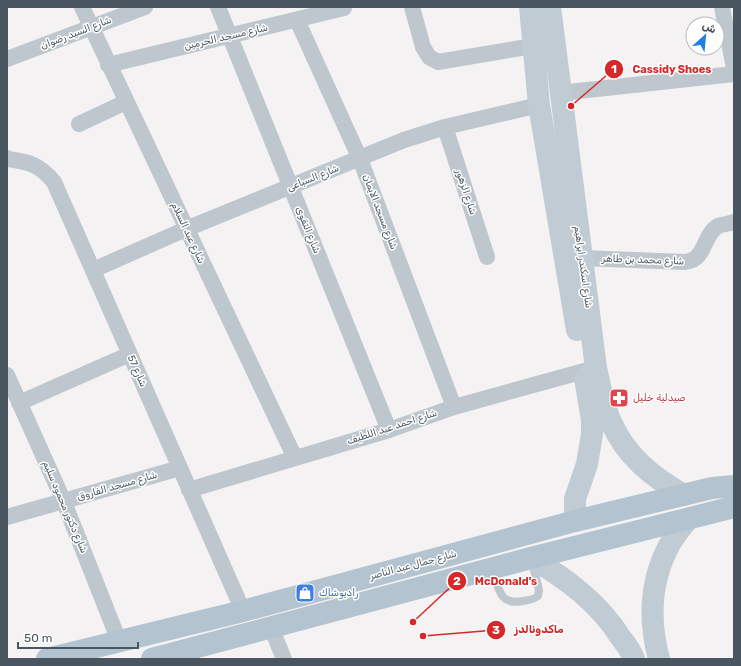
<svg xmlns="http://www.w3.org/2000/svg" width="741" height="666" viewBox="0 0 741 666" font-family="Rubik,'Noto Sans Arabic',sans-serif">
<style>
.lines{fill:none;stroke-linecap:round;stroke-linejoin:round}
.lane{stroke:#bec7cd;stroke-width:8}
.street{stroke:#bec7cd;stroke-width:16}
.secondary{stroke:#c0cbd4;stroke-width:22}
.primary{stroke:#b3c3cf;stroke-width:22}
.labels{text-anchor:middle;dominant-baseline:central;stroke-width:3;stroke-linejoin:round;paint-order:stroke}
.street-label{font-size:10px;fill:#4a565f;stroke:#fff}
.health-label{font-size:10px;fill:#be3a42;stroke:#fff;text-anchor:start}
.shop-label{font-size:10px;fill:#366cbe;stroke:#fff;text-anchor:start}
.leader{fill:none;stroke:#d62828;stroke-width:1.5}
.callout-dot{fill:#d62828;stroke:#fff;stroke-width:1.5}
.mark-label{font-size:12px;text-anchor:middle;font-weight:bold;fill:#fff}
.callout-label{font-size:11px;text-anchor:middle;font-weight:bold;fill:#d62828;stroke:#fff;stroke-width:3;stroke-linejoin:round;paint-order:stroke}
</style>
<rect width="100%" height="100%" fill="#f4f2f2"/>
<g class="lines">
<path class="lane" d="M492,570C499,588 499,606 523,601C528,600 533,600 538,596L539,590L532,562"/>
<path class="street" d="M82,7L295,458
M218,7L389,430
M412,7L423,47L429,57L438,62L533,46
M722,7L734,68
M297,20L360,159L454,407
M7,59L145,7
M108,65L344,8
M560,93L734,74
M79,124L126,102
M445,127L487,257
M7,158L8,159C30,162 40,165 54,182L243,611
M582,258L685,262C688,261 692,261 694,259C705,253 705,234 718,226C723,224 729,224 734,222
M93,270L186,229L404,140L445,127L539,105
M7,375L64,502L119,641
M19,403L130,354
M189,490L389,430L454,407L595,368
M7,517L180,468
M271,627L284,659"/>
<path class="secondary" d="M530,7L539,105L577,330
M550,7L596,368C600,385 603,405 611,422C626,456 652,477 684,495
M575,521V499L587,464L592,434V420L585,378
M531,558C567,579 599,603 621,638C626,644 631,651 634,659
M659,659C648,618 650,579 671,542C676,534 682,526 688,519"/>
<path class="primary" d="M47,659L243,611L575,521L712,488L734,486
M152,659L531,558L734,507"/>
</g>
<defs>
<g id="pharmacy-square" transform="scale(1)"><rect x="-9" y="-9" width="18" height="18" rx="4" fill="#e0444e" stroke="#fff"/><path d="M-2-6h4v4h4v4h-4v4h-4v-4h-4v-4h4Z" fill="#fff"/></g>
<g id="shop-square" transform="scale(1)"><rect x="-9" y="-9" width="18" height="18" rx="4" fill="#3f7fe0" stroke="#fff"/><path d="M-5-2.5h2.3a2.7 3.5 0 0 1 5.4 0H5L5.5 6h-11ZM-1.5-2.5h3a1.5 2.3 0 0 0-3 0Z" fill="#fff"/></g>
</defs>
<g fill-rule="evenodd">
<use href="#pharmacy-square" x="619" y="398"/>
<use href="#shop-square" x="305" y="593"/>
</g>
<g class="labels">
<g class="street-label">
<text transform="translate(76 33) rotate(-21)">شارع السيد رضوان</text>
<text transform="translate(226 37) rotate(-13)">شارع مسجد الحرمين</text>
<text transform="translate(313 178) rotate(-22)">شارع السباعى</text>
<text transform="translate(466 192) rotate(72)">شارع الزهور</text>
<text transform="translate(380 212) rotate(69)">شارع مسجد الايمان</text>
<text transform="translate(308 230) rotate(68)">شارع التقوى</text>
<text transform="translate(188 233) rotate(65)">شارع عبد السلام</text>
<text transform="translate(643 260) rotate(2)">شارع محمد بن طاهر</text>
<text transform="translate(583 267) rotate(82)">شارع اسكندر ابراهيم</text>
<text transform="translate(137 371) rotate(66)">شارع 57</text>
<text transform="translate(392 427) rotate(-18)">شارع احمد عبد اللطيف</text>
<text transform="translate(117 486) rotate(-16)">شارع مسجد الفاروق</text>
<text transform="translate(65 507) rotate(67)">شارع دكتور محمود سليم</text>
<text transform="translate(413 565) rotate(-15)">شارع جمال عبد الناصر</text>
</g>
<g class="health-label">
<text x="633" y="398">صيدلية خليل</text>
</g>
<g class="shop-label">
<text x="319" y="593">راديوشاك</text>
</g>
</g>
<path class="leader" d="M571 106L614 69M413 622L457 581M423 636L496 630"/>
<g class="callout-dot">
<circle cx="571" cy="106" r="4"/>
<circle cx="413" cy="622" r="4"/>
<circle cx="423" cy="636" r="4"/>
<circle cx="614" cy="69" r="10"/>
<circle cx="457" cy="581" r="10"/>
<circle cx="496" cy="630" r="10"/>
</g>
<g class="mark-label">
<text x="614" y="73">1</text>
<text x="457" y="585">2</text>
<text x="496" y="634">3</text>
</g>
<g class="callout-label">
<text x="672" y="73">Cassidy Shoes</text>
<text x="506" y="585">McDonald's</text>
<text x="539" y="633">ماكدونالدز</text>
</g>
<rect width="741" height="666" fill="none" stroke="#4a565f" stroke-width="16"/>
<g transform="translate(705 36) rotate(27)"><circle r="19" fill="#ffffff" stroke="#b7bbbf"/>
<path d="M0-3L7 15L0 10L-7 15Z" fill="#207fe0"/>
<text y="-6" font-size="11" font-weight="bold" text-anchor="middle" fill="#4a565f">ش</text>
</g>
<path d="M18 642v6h120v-6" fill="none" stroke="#4a565f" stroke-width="2"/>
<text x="24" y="642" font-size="12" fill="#4a565f" stroke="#ffffff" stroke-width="3" paint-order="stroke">50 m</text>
</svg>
